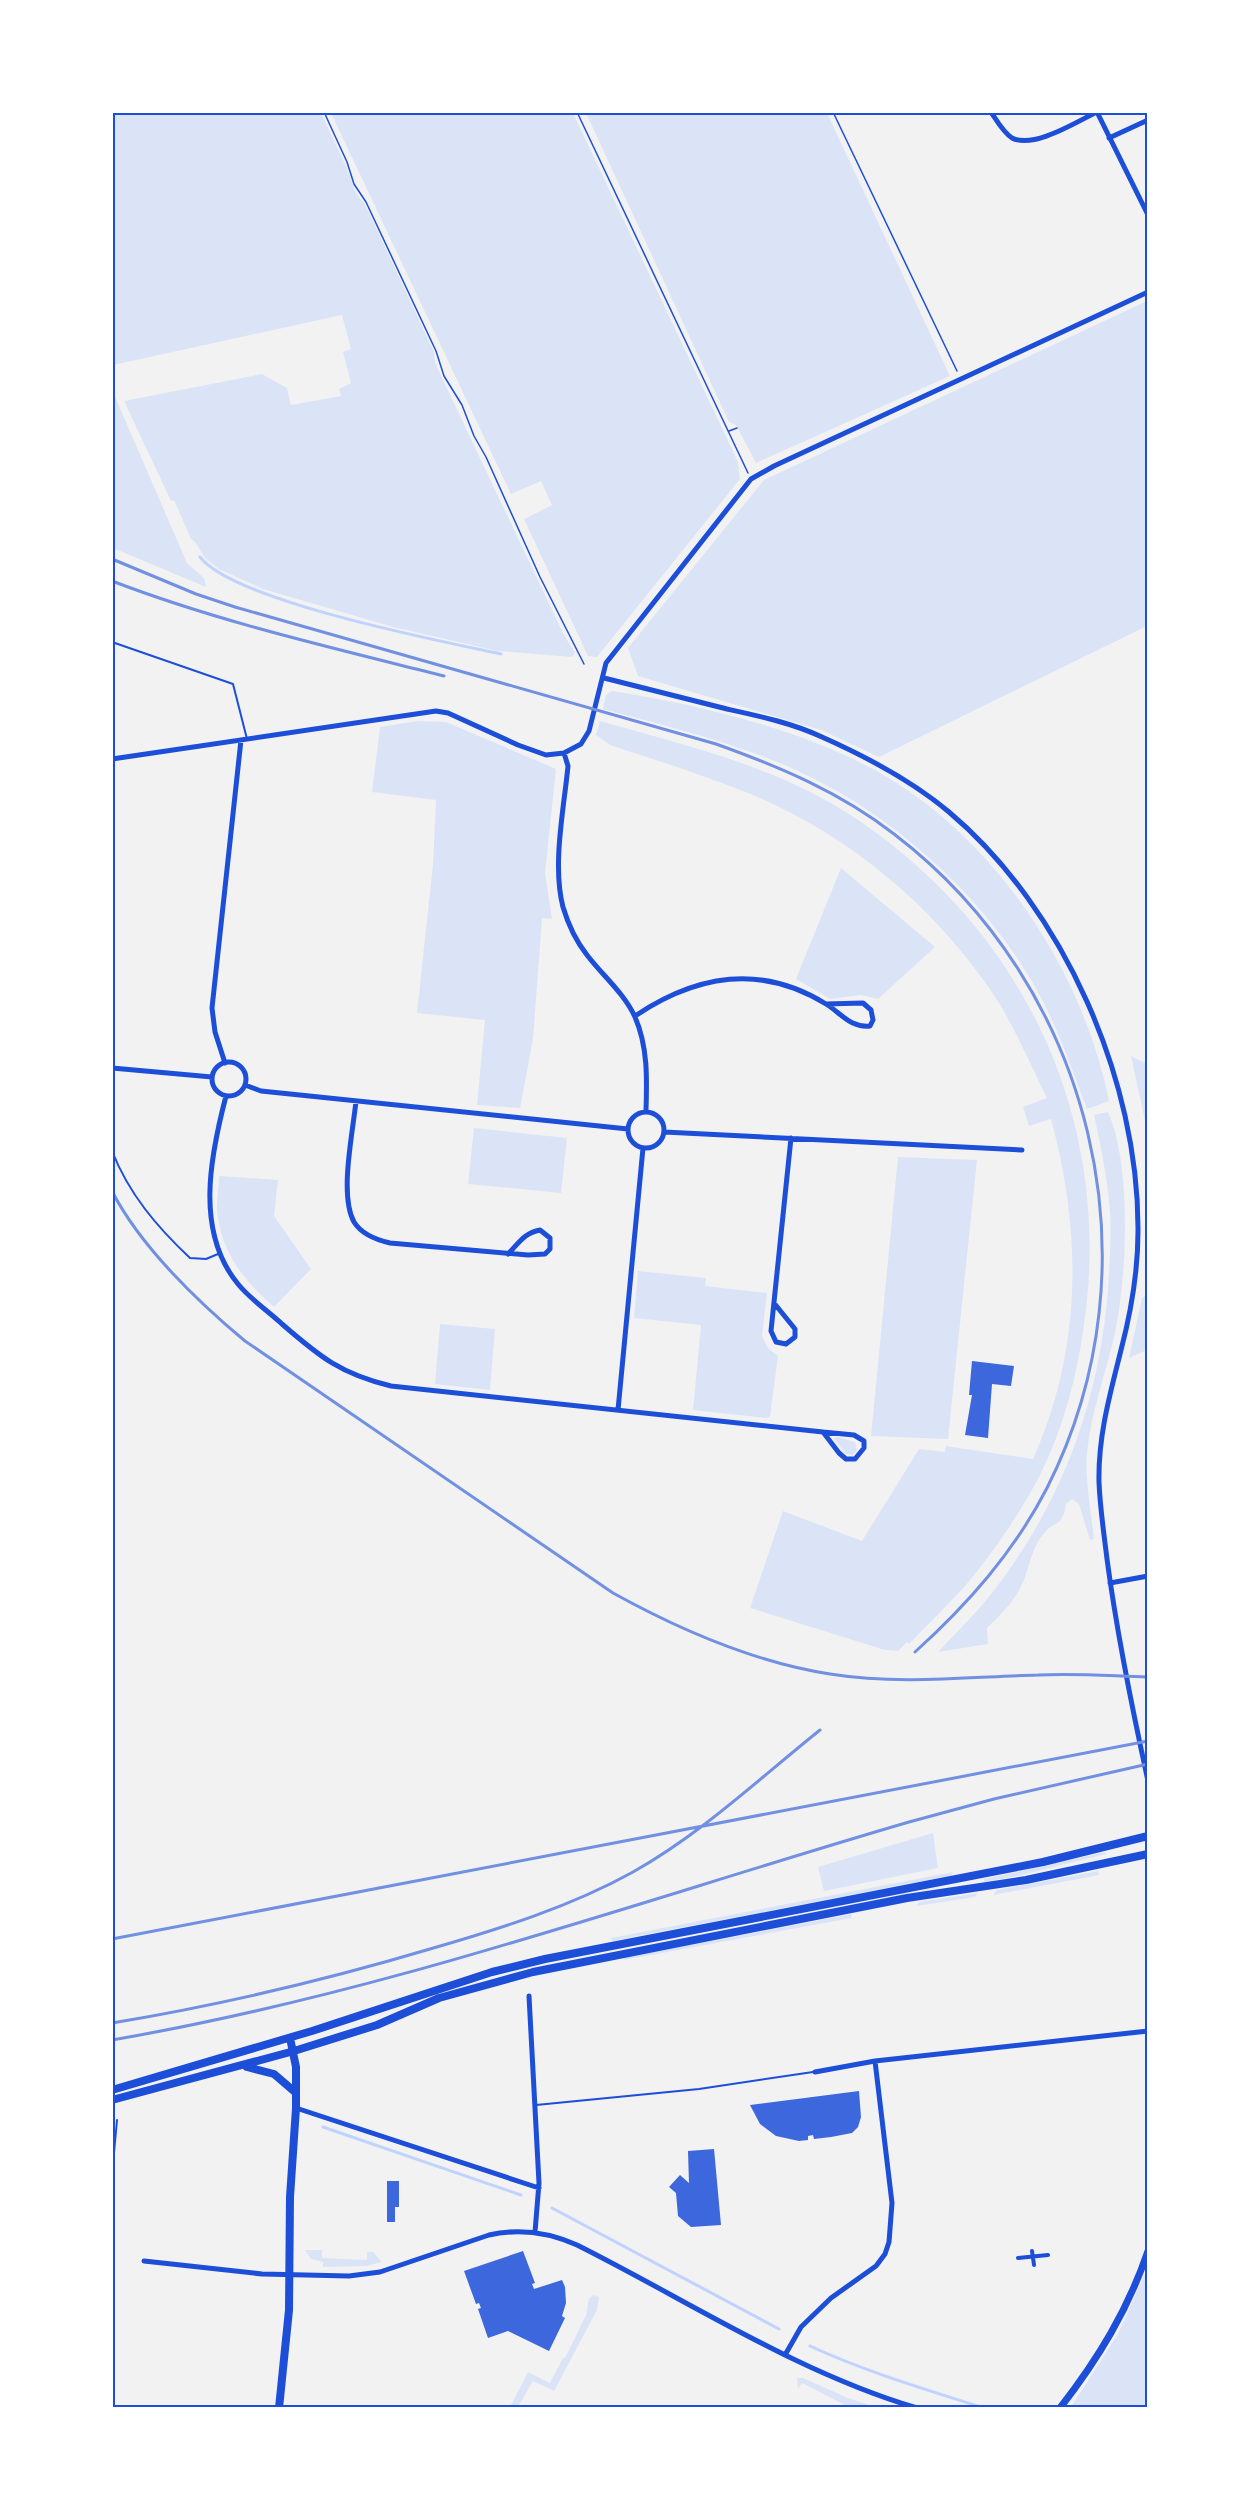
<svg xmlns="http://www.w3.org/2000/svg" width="1260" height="2520" viewBox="0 0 1260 2520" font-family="'Noto Sans',sans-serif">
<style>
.green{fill:#dbe4f7}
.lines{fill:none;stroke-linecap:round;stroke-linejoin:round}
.stream{stroke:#bfd3fe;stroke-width:3}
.building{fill:#3d67dc}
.path{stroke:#1d4ed8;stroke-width:1.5}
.service{stroke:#1d4ed8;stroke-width:2}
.pedestrian{stroke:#1d4ed8;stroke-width:4}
.minor{stroke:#1d4ed8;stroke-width:5}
.tertiary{stroke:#1d4ed8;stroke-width:7}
.secondary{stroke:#1d4ed8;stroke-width:8}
.rail{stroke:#7290e2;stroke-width:3}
.neatline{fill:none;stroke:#1d4ed8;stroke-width:2}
</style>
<rect width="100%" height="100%" fill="#f2f2f2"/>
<path class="green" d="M112,113H321L346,166L357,195L365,204L434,352L435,362L442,378L563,633L575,653L572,657L498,651L393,627L263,589L219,569L205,558L195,542L191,539L174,500L171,501L124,401L262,374L287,388L291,405L341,396L339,389L351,383L343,352L351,349L342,315L113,365Z
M331,113H573L738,462L740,479L597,657L588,656L524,519L552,505L541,481L511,494Z
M586,113H827L950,376L756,463L736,425L729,422Z
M1147,301V626L879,757L821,730L638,676L628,648L764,480Z
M113,392L187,563L204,578L206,587L113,548Z
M612,691C695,704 788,726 863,764C988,826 1082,966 1109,1101L1087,1109C1075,1078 1064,1046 1050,1016C1001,910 896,813 789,767C729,741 666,726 603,709L606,695Z
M418,721L446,722L556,769L545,873L552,919L542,918L533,1039L520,1108L477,1105L485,1020L417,1013L433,864L436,800L372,792L380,727Z
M600,721C684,745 775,766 849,814C1023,927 1114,1119 1084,1325C1077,1375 1064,1427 1041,1473C1023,1509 991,1556 965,1586C947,1606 927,1625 909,1644L907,1642L898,1651L885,1650L750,1608L783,1511L862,1541L919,1449L945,1452L946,1446L1033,1459C1082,1350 1082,1233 1051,1119L1029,1126L1023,1107L1047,1098C1028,1060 1012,1020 987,985C928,901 844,832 748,793C703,775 656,760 610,745L596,735Z
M841,868L935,947L878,999L861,995L830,999L796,979Z
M1131,1056L1147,1064V1130Z
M1108,1112C1132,1167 1127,1274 1115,1333C1106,1373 1091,1412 1087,1453C1085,1481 1091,1511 1094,1539L1090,1540L1079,1504L1072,1499L1066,1504C1062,1529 1056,1519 1045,1532C1029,1550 1030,1573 1018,1592C1010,1606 998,1617 987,1628L988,1644L938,1652C958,1630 981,1609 998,1585C1068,1492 1103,1388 1109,1273C1110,1253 1111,1233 1110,1214C1108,1180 1101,1148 1094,1115Z
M474,1128L567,1138L561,1193L468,1184Z
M898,1157L977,1160L948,1439L871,1436Z
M219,1176L278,1180L274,1216L311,1269L274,1307C246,1282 224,1257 218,1218C215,1205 219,1189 219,1176Z
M638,1271L706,1278L705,1286L767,1293L762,1336L768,1348L778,1356L770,1417L766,1418L693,1410L701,1325L634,1318Z
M1147,1295V1350L1129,1358L1142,1298Z
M440,1324L495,1329L490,1390L435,1384Z
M838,1437L855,1442L857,1451L852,1455L846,1454L835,1440L834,1438Z
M933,1833L938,1868L824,1891L818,1867Z
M1105,1852L1106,1854L1018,1876L984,1882V1879Z
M1098,1871L1099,1875L993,1895L997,1890Z
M953,1872L951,1876L612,1941L611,1938Z
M978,1893L975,1897L917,1906L919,1902Z
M851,1914L852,1918L624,1960V1958Z
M305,2250H322V2258L367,2260V2252H373L382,2262L366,2266L323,2267V2262L311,2259Z
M1147,2269V2407H1071L1118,2334Z
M593,2295L599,2297L597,2310L554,2391L533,2381L518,2407H510L528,2372L550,2383L563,2358H565L586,2315L589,2299Z
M797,2378H803L848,2398L875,2407H849L802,2383L798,2389Z"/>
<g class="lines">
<path class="stream" d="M200,557C234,601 440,641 501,654
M323,2127L521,2195
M552,2208L779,2329
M810,2346C866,2372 925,2389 984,2408"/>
</g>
<path class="building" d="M972,1361L1014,1366L1011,1386L992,1384L988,1438L965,1435L972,1395H969Z
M859,2091L861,2117L858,2127L852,2133L831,2137L814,2139L813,2135L808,2136V2140L799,2141L776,2136L760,2124L750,2105Z
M714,2149L721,2225L691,2227L678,2216L676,2193L669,2187L680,2175L689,2183L688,2151Z
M387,2181H399V2207H395V2222H387Z
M523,2251L535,2283L532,2284L534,2289L562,2280L565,2287L566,2303L562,2316L565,2318L549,2351L508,2331L488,2338L478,2309L481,2308L479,2303L476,2304L464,2271Z"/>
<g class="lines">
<path class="path" d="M324,112L347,162L354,184L366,202L436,351L444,376L462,405L474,436L486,457L540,577L584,664
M577,112L748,473
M833,112L957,371
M729,431L737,428"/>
<path class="service" d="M112,642L233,684L247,739
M112,1151C129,1194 157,1227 190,1258L206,1259L218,1254
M536,2105L699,2089L813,2072
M112,2175L117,2120"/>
<path class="pedestrian" d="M1032,2251L1034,2265
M1018,2258L1048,2255"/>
<path class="minor" d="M991,112C997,121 1003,132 1012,138C1034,149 1076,122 1097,112
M1097,112L1148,215
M1109,138L1148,120
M604,678C645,688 686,699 727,709C759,716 792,723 822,737C867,757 911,780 949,812C1064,909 1139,1081 1138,1231C1138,1271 1131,1312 1121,1350C1110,1394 1098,1436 1099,1482C1100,1508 1104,1534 1107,1559C1117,1634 1132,1708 1148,1781
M564,753L568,766C564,808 552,865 563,907C568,924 576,941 587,955C603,976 624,993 635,1017C648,1047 647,1079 646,1111
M112,759L436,711L448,713L518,745L546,755L564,753L581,744L589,731L606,663L751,479L774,466L1148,292
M635,1016C696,975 760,963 826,1004C841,1013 850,1028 870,1026L873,1020L871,1010L863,1003L826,1004
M212 1079a17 17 0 1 1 34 0a17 17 0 1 1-34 0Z
M225,1063L215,1032L212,1008L241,740
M112,1068L212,1077
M245,1085L261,1091L628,1129
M226,1096C210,1157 195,1232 238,1284C250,1299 268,1311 282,1324C320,1357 341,1374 391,1386L823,1432L839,1453L846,1459H855L864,1448V1441L854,1435L823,1432
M356,1101C353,1132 339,1195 354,1222C362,1235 377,1240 390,1243L528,1255L545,1254L550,1249V1238L540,1230C524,1233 519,1243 508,1254
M628 1130a18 18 0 1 1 36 0a18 18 0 1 1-36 0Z
M664,1132L1022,1150
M774,1303L795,1329V1337L786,1344L776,1342L771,1331L791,1138
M618,1410L643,1148
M1110,1583L1148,1576
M529,1996L539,2183L535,2232
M815,2072L875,2061L1148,2031
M296,2108L539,2188
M144,2261L262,2274L349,2276L380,2272L489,2235C520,2228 548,2232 577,2245C689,2301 796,2372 917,2408
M785,2355L801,2327L831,2298L876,2266L885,2254L889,2242L892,2203L875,2061"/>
<path class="tertiary" d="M1060,2408C1098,2359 1128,2310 1148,2251"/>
<path class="secondary" d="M247,2067L274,2074L295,2092
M112,2090L312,2031L492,1972L545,1959L1043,1862L1148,1836
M112,2100L294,2051L377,2025L439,1998L533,1972L907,1898L1026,1880L1148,1854
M279,2408L289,2310L290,2197L296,2108V2067L290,2038"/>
<path class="rail" d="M112,559L196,594L235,607L716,744C780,767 840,792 894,834C1093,986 1161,1263 1047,1488C1014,1552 968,1604 915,1652
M112,581C219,622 333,648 444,676
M112,1191C140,1246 198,1302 245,1341L613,1593C680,1630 753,1662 830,1674C899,1685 969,1677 1038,1675C1075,1673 1111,1676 1148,1677
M112,1939L1148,1741
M112,2023C220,2005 326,1980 430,1949C499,1929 570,1907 633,1872C701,1834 760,1778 820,1730
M112,2040C385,1993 645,1899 909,1822L994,1799L1148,1764"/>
</g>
<rect width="1260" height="2520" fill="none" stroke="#ffffff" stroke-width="228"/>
<rect x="114" y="114" width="1032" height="2292" class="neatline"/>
</svg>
